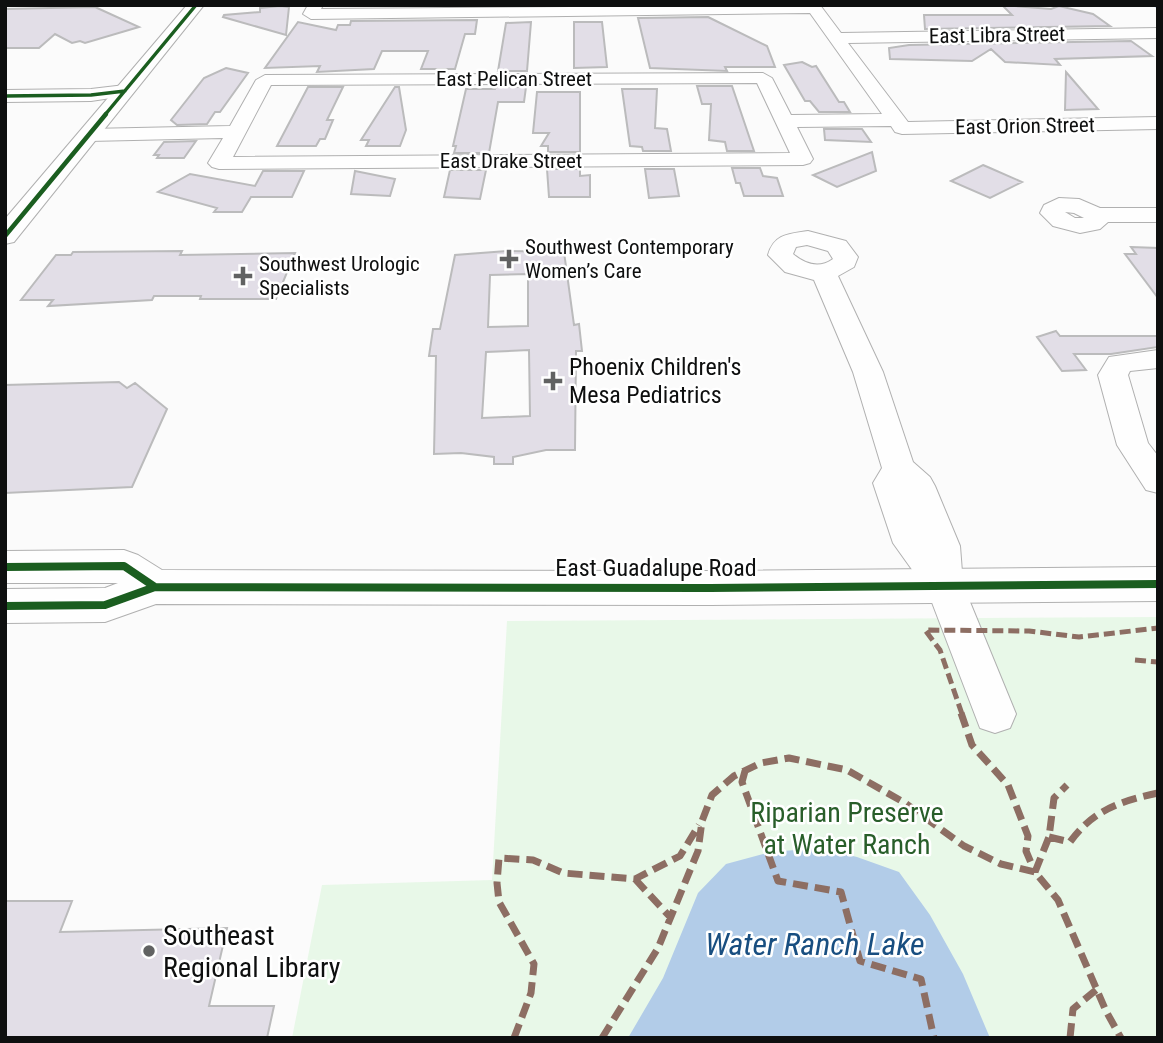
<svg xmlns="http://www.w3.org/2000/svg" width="1163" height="1043" viewBox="0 0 1163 1043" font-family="'Roboto Condensed',sans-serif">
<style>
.green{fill:#e8f8e8}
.water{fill:#b2cce8}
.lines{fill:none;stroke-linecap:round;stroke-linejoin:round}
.canal{fill:#b2cce8;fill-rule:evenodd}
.building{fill:#e2dee7;stroke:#bbbbbc;stroke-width:2;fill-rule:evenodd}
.minor-casing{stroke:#b0b0b0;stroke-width:2}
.major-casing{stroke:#b0b0b0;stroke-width:2}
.minor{fill:#fefefe;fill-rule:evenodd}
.major{fill:#fefefe;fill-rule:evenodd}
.quiet-far1{stroke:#8d6e63;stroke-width:5;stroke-dasharray:11 5;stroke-linecap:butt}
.quiet{stroke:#8d6e63;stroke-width:7;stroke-dasharray:15 7;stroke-linecap:butt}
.cycleway-far2-casing{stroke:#fff;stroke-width:5}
.cycleway-far1-casing{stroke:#fff;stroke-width:7}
.cycleway-casing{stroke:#fff;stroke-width:12}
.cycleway-far2{stroke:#1b5e20;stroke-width:3.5}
.cycleway-far1{stroke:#1b5e20;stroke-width:4.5}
.cycleway{stroke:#1b5e20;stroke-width:8}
.poi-dot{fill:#616262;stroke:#fff;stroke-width:2.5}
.labels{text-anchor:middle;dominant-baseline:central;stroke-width:5;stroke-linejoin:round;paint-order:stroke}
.far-street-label{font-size:21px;fill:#0e0f0f;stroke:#fff}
.far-poi-label{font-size:21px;fill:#0e0f0f;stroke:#fff;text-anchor:start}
.poi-label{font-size:24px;fill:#0e0f0f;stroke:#fff;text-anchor:start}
.street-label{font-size:24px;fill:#0e0f0f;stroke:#fff}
.near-park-label{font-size:28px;fill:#295e2a;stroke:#fff}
.near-poi-label{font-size:28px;fill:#0e0f0f;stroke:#fff;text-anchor:start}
.near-water-label{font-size:32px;font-style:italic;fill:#184e80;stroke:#fff}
</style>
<rect width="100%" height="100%" fill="#fbfbfb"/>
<path class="green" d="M1158,617V1038H292L322,885L492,880L507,621Z"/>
<path class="water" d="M820,848L857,857L899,872L930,915L963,974L990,1038H628L663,978L698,893L726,864L771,852Z"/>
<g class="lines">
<path class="canal" d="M1151,5H1158V9Z"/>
</g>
<path class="building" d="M1002,5L1051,9L1059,6L1093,14L1110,26L925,29L924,15H1012Z
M280,6L289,7L286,35L223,17L224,15L260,12V8Z
M95,7L139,27L85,43L80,41L72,43L55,34L39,48H5V9Z
M708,17L767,46L775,67H725L727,71L650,68L638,18Z
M477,20L475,34H465L455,69H421L428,51H382L374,69L317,72L320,66L265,68L298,22L336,30L338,25H350L351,21Z
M531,22L527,71H498L506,23Z
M574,22H602L607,67L574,68Z
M1131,41L1152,56L1055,59L1060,65L1005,62L991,49L972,61L890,59L889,48L909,45Z
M802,62L812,67L816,66L839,102H844L850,112H819L810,101H805L784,65Z
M226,68L248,73L220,112H215L207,124L177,125L171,120L204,78Z
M1066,72L1098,109L1065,110Z
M697,86H732L754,151H727L725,142L709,140L711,104H702Z
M308,87H343L327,120H333L325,139H320L316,146H277Z
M395,87H399L406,130L400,146H366L369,140H361Z
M496,87H526L524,102H498L489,153H454L456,146H453L466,89H495Z
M622,89H657L655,128L667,129L671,151H643L642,147L630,146Z
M537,92H580V152H548V146H541L549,133H533Z
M824,129H862L871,142L825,140Z
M196,141L184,158H157L159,155H154L164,142Z
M872,152L876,171L837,187L813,175Z
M983,165L990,168L1022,182L990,198L951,181Z
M732,168H760L763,176L777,178L783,196H744L740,183H736Z
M547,169H580V176L590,175V197H549Z
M645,169H674L679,196L649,198Z
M450,170H486L480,199L444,197Z
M263,171H304L292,197H251L242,212H214L217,208L158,192L190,174L255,186Z
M355,171L395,179L390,196L351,194Z
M1131,247L1158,248V298L1125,254H1136Z
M182,251L180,255L295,253L276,299H200L201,296H154L152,300L48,306L53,300H21L56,255H71L73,252Z
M507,251L564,252L574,325L579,324L582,351H576L575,450H546L513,457V464H494V457L461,453L434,454L436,356H429L433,329H440L455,255ZM528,274V326L488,327L490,275ZM529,350L530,416L482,418L486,352Z
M1056,331L1060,336H1158V347L1111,354H1074L1086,370L1062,371L1037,337Z
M119,382L127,388L135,383L167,409L132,487L5,493V385Z
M5,901H72L60,932L227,928L209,1006H274L267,1038H5Z"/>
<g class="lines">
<g class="minor-casing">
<path id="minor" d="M308,5H323L321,9L820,5L841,33L1158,28V38L848,43L908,122L1158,117V129L902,134L895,132L891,126L797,127L813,159L810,163L803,165L219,169L212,167L208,163L223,138L89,141L82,139L79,135L82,131L89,129L230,126L256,80L265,75L763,73L772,78L791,115L882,114L810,13L311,19L303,14ZM757,83L790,153L233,157L271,85Z
M125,85L134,91L131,95L91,101L5,102V90L91,89Z
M1059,198L1079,199L1100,208H1158V222H1108L1100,229L1080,233L1053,226L1040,213L1044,205ZM1065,212L1074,213L1084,218H1075Z
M808,231L846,241L858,257L854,267L838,276L883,372L913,462L930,477L935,486L960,546L963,585L1016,714L1010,728L995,733L980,728L928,592L893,543L873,483L882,468L853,372L814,280L785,272L768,255C774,234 788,234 808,231ZM807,245L828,251L833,259C819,269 805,264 793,254L796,247Z
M1158,350V368L1130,371L1128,375L1148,443L1158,456V493L1146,490L1117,445L1098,375L1109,357Z"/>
</g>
<g class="major-casing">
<path id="major" d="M187,5H204L14,242L5,244V219Z
M124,550L138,555L162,570L710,571L1158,567V601L710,605L156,604L105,622L5,623V589L105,588L118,583H5V551Z"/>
</g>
<use href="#minor" class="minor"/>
<use href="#major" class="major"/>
<path class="quiet-far1" d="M1135,660L1158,662
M962,714L940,650L925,630L1029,631L1079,637L1158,628"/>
<path class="quiet" d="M961,713L972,745L1008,785L1028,836L1026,851L1035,872
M745,771L742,782L778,881L841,892L860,961L921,979L934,1038
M1049,837L1070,842C1093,810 1121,801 1158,793
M1035,872L1049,837L1054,798L1067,785
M635,879L671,918
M514,1038L531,993L534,964L499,902L497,883L499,858L533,860L563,873L635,879L680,856L699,825
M602,1038L658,948L698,851L702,821L712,795L734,776L761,763L789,758L847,770L905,803L964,846L1001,864L1035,872L1058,900L1106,1011L1121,1038
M1070,1038L1073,1009L1096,990"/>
<g class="cycleway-far2-casing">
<path id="cycleway-far2" d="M5,96L91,95L125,91
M104,116L196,5"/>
</g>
<g class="cycleway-far1-casing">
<path id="cycleway-far1" d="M5,236L106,114"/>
</g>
<g class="cycleway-casing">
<path id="cycleway" d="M5,567L124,566L155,587
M5,606L105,605L155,587L710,588L1158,584"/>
</g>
<use href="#cycleway-far2" class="cycleway-far2"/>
<use href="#cycleway-far1" class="cycleway-far1"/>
<use href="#cycleway" class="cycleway"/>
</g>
<g class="poi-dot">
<path d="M505.5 248.5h7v7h7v7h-7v7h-7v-7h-7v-7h7z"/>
<path d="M239.5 265.5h7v7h7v7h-7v7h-7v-7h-7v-7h7z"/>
<path d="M549.5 370.5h7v7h7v7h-7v7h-7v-7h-7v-7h7z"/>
<circle cx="149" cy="951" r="7"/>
</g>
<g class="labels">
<g class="far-street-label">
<text transform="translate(997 35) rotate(-1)">East Libra Street</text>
<text x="514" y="79">East Pelican Street</text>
<text transform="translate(1025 126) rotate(-1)">East Orion Street</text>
<text x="511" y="161">East Drake Street</text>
</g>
<g class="far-poi-label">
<text x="525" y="247">Southwest Contemporary<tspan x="525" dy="24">Women’s Care</tspan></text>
<text x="259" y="264">Southwest Urologic<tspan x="259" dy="24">Specialists</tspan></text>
</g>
<g class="poi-label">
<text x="569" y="367">Phoenix Children's<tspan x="569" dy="28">Mesa Pediatrics</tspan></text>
</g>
<g class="street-label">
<text x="656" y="568">East Guadalupe Road</text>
</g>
<g class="near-park-label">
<text x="847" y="812">Riparian Preserve<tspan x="847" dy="32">at Water Ranch</tspan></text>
</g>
<g class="near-poi-label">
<text x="163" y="935">Southeast<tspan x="163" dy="32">Regional Library</tspan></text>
</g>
<g class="near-water-label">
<text x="815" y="944">Water Ranch Lake</text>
</g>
</g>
<rect width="1163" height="1043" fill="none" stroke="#0e0f0f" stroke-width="14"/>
</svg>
